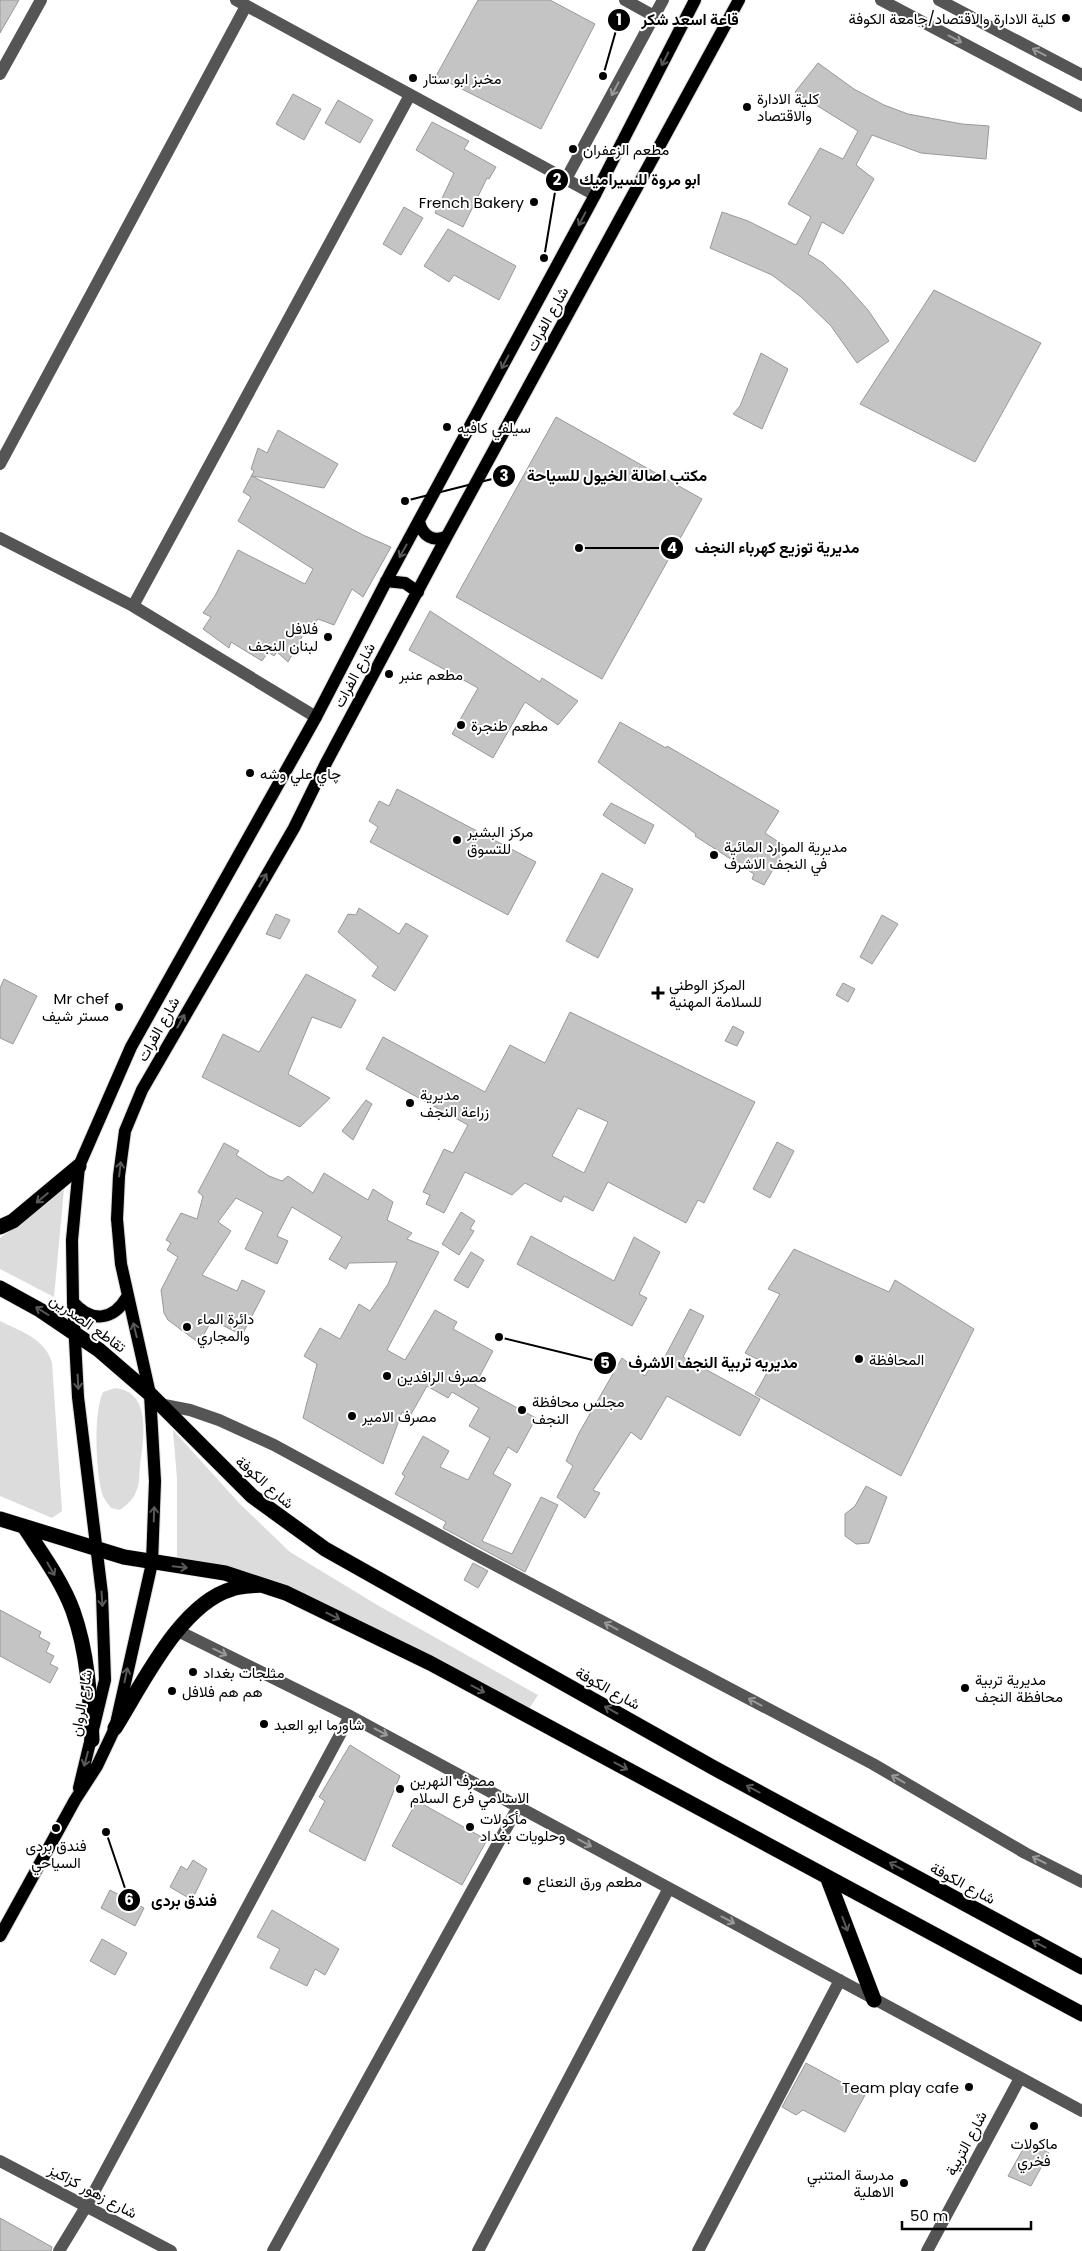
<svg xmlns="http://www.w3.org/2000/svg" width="1082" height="2251" viewBox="0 0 1082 2251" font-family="Poppins,Vazirmatn,sans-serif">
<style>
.green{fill:#dcdcdc}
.building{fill:#c4c4c4;stroke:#999;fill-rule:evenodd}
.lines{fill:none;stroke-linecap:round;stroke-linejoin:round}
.major-casing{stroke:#dbdbdb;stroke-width:14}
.highway-casing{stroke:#dbdbdb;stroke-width:16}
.minor{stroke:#555;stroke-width:12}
.major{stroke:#000;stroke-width:12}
.highway{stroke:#000;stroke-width:15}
.oneway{stroke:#999}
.oneway2{stroke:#595959}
.poi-dot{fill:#000;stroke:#fff;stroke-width:2}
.labels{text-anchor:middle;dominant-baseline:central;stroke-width:4;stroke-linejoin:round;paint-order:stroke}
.poi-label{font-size:15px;fill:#000;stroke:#fff;text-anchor:start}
.street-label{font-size:15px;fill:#000;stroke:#fff}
.leader{fill:none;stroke:#000;stroke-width:2}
.callout-dot{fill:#000;stroke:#fff;stroke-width:2}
.mark-label{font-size:15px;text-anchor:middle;font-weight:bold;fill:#fff}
.callout-label{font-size:16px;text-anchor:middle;font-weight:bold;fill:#000;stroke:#fff;stroke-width:4;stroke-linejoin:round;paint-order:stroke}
</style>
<rect width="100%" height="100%" fill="#fff"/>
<path class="green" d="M64,1189L54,1297L0,1269V1238Z
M0,1321C20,1331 46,1339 52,1363L62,1511L52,1518L0,1496Z
M115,1388C153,1392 143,1439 140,1466C139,1473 140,1482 137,1489C134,1499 128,1504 120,1510L111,1508C108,1504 104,1499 102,1494C96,1471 93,1414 103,1392Z
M173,1430L240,1504L290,1552L379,1606L538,1695L529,1709L274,1588L177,1559V1479Z"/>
<path class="building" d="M0,0H19L0,33Z
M478,0H550L595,24L541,129L436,76Z
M818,63L854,89L884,105L908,114L962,124L989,126L986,159L921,153L872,135L856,165L874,179L843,234L822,222L808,254L823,263L844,283L868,310L889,341L857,363L831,326L801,297L772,275L710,248L722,212L748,221L796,245L811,217L788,204L820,148L843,159L858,131L795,92Z
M293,94L321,109L304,140L276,124Z
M338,100L373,120L360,143L325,123Z
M432,122L469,141L464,149L496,167L489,179L487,178L463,227L435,213L454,173L416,150Z
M404,207L423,218L401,255L383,244Z
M448,229L516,266L499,300L454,275L449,282L424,266Z
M934,290L1041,343L975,462L860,404Z
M761,353L788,369L762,429L733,414L740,406Z
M556,417L702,499L602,679L456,597Z
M278,430L338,464L324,488L252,476L363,535L391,547L363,597L352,589L334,625L318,619L314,624L310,622L288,662L277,652L274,656L268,652L262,661L231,642L229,648L203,629L211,617L203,613L215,596L238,550L305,584L313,569L238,521L251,497L243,492L254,471L251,469L258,448L267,453Z
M430,611L540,682L542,678L578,701L558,725L525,702L493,758L452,734L478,688L409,650Z
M620,722L666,748L667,746L779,811L765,833L786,847L764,885L752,879L754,874L695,836L696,834L598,762Z
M397,789L536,862L508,915L370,842L378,827L369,821L379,801L389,806Z
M611,803L654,825L645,844L603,815Z
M602,873L633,889L598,958L566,941Z
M359,908L399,934L406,923L428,936L395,991L372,976L378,967L338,932L348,914L356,915Z
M276,914L290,920L280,939L266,934Z
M882,915L898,924L872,964L860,957Z
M306,974L356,1000L341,1028L312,1017L288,1074L330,1098L300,1127L202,1077L223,1034L259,1052Z
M4,979L37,996L13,1044L0,1038V988Z
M843,983L855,989L848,1002L836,995Z
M570,1012L755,1102L704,1203L698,1200L686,1223L608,1182L593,1211L564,1196L561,1202L525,1183L512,1195L465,1172L444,1213L426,1204L430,1195L423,1192L444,1149L453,1153L468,1125L366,1069L383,1037L485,1092L510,1045L545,1063ZM578,1108L608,1122L584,1173L552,1156Z
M733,1026L744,1032L737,1046L725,1041Z
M366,1100L372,1104L353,1140L342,1131Z
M777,1142L794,1151L770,1198L753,1189Z
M224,1143L239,1151L236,1155L269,1176L282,1181L288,1176L313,1193L324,1173L368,1200L373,1189L393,1202L387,1220L412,1233L407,1239L439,1252L387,1350L405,1360L435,1310L457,1322L453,1329L493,1351L475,1385L536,1418L517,1453L508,1447L493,1474L511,1484L482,1541L512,1554L541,1497L558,1505L525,1572L443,1528L446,1522L395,1494L405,1476L402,1474L423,1436L449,1451L440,1467L468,1480L490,1438L469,1426L479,1408L452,1392L448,1398L427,1386L410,1416L402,1412L383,1464L303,1418L317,1364L304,1356L320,1328L340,1339L359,1304L370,1311L388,1284L397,1262L349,1263L346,1269L329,1259L342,1237L292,1207L277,1236L288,1241L277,1264L245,1249L263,1212L236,1198L218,1222L231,1231L202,1275L237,1291L242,1280L265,1291L242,1335L212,1320L199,1343L168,1320L164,1313L161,1290L178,1257L167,1250L171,1243L166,1240L181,1213L197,1219L203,1196L198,1192Z
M461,1212L475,1221L470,1229L474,1231L459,1255L442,1244Z
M531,1236L614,1281L634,1237L660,1252L639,1294L647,1298L632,1326L517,1264Z
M794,1249L889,1292L895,1280L974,1329L901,1476L755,1394L771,1366L745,1353L780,1294L768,1289Z
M471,1252L484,1260L468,1288L454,1280Z
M690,1309L704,1316L683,1357L760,1399L740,1436L667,1396L641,1440L631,1432L593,1490L600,1493L585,1518L557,1497L573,1466L566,1461L579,1433L622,1358L645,1376L652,1364L660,1366Z
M866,1486L887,1497L869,1543L856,1544L845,1536V1514L855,1506Z
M473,1563L488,1571L478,1588L464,1580Z
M0,1610L41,1632L39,1637L50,1643L46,1652L54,1656L50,1664L58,1668L50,1683L0,1656Z
M350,1745L400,1776L365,1861L309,1831L325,1801L319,1797Z
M417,1801L487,1840L462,1885L392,1846Z
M193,1860L207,1869L192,1900L170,1887L181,1866L187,1870Z
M110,1890L144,1908L135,1926L101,1908Z
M272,1910L339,1949L325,1975L315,1969L307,1986L270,1968L280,1949L257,1937Z
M102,1939L127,1953L115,1975L90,1961Z
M806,2063L865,2095L845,2132L803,2110L796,2115L782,2107Z
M1027,2142L1049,2153L1031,2186L1008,2176Z
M0,2218L52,2247L51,2251H0Z"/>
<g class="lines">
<g class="major-casing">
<path id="major" d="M419,521C422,536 434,543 447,536
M386,581L405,583L418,592
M73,1302C91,1323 113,1321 127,1297
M79,1788L105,1680L102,1594L78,1397L73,1302L72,1240L79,1166L131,1047L316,717L390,574L595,195L695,0
M0,1936L75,1800L97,1766L115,1728L152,1563L155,1481L150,1394L121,1264L117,1219L119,1176L125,1131L142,1090L294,828L326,763L447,536L739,0"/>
</g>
<g class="highway-casing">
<path id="highway" d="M0,1227L13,1221L79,1166
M0,1288L40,1310L99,1350L150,1394L252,1496L325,1549L714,1768L1082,1967
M0,1519L124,1557L225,1573L286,1593L430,1663L1082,2014
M25,1528C42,1554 62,1581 73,1611C88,1653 90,1697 92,1740
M115,1728C142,1685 180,1604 232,1589C241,1586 252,1586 262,1585
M828,1879L874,2000"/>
</g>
<path class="minor" d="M236,0L595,195
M625,0L654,16
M881,0L1082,106
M939,0L1082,75
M0,74L41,0
M566,179L663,0
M0,464L246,6
M0,538L133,606L316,717
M133,606L410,95
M159,1404L190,1410L219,1420L274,1445L476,1555L873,1764L1025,1853L1082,1882
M176,1630L350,1716L1082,2111
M0,2161L171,2251
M59,2251L87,2205L350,1716
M273,2251L518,1807
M478,2251L669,1888
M698,2251L840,1980
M927,2251L1020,2078"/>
<use href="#major" class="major"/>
<use href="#highway" class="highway"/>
</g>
<defs><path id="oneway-shaft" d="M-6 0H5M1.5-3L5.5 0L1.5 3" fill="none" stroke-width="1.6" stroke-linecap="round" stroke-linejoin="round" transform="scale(1.25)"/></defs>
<g class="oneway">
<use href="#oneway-shaft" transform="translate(955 39) rotate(28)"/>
<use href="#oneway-shaft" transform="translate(1039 52) rotate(-152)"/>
<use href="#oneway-shaft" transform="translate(615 89) rotate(118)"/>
<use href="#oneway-shaft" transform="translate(611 1626) rotate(-152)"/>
<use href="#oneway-shaft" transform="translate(220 1652) rotate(26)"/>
<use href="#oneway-shaft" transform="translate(755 1702) rotate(-152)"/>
<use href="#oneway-shaft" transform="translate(381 1732) rotate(28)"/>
<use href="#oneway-shaft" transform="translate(898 1779) rotate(-150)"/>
<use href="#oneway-shaft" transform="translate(585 1843) rotate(28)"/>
<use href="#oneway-shaft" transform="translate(1039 1860) rotate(-153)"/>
<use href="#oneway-shaft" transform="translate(728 1920) rotate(28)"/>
</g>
<g class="oneway2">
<use href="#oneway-shaft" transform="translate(665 59) rotate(117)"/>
<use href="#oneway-shaft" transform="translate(582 219) rotate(118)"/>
<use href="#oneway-shaft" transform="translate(505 362) rotate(118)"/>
<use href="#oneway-shaft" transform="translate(403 551) rotate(119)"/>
<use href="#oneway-shaft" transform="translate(263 880) rotate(-60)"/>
<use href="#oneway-shaft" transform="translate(181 1021) rotate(-61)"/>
<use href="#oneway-shaft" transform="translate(120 1169) rotate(-83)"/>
<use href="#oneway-shaft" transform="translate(42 1198) rotate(140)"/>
<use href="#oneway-shaft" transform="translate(42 1311) rotate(-148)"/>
<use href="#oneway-shaft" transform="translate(135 1330) rotate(-104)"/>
<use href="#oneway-shaft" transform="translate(78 1382) rotate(87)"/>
<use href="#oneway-shaft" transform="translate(154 1514) rotate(-88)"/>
<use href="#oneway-shaft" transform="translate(180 1567) rotate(6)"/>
<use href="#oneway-shaft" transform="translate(51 1569) rotate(60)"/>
<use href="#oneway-shaft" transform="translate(102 1599) rotate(86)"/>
<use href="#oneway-shaft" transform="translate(333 1616) rotate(26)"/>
<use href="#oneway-shaft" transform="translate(126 1675) rotate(-78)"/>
<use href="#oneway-shaft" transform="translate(478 1689) rotate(28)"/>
<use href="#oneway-shaft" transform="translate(611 1710) rotate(-151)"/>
<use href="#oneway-shaft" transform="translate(86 1759) rotate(105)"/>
<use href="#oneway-shaft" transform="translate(621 1766) rotate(28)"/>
<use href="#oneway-shaft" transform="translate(753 1789) rotate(-152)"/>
<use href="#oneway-shaft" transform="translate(896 1866) rotate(-152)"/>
<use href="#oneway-shaft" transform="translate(845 1924) rotate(69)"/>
<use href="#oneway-shaft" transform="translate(1039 1944) rotate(-152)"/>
</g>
<g class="poi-dot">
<circle cx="1066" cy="18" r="5"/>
<circle cx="413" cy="78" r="5"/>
<circle cx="747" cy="107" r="5"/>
<circle cx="573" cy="149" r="5"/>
<circle cx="534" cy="202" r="5"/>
<circle cx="447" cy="427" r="5"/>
<circle cx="328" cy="637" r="5"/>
<circle cx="389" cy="674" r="5"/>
<circle cx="461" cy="725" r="5"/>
<circle cx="250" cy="773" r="5"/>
<circle cx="457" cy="840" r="5"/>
<circle cx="714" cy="855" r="5"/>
<path d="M655.5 985.5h5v5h5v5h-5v5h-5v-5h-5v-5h5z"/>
<circle cx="119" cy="1007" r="5"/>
<circle cx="410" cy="1103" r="5"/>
<circle cx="187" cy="1327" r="5"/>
<circle cx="859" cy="1359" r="5"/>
<circle cx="387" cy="1376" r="5"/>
<circle cx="522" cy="1410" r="5"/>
<circle cx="352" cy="1416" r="5"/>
<circle cx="193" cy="1672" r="5"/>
<circle cx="965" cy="1688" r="5"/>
<circle cx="172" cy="1691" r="5"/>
<circle cx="264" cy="1724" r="5"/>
<circle cx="400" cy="1789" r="5"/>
<circle cx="470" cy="1827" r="5"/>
<circle cx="56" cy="1828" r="5"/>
<circle cx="527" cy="1881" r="5"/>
<circle cx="969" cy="2087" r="5"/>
<circle cx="1034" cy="2126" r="5"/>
<circle cx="904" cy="2183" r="5"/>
</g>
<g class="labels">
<g class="poi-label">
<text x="1056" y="18" text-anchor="end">كلية الادارة والاقتصاد/جامعة الكوفة</text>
<text x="423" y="78">مخبز ابو ستار</text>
<text x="757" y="98">كلية الادارة<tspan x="757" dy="17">والاقتصاد</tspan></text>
<text x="583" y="149">مطعم الزعفران</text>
<text x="524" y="202" text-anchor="end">French Bakery</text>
<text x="457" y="427">سيلفي كافيه</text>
<text x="318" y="628" text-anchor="end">فلافل<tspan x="318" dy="17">لبنان النجف</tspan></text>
<text x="399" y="674">مطعم عنبر</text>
<text x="471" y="725">مطعم طنجرة</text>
<text x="260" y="773">چاي علي وشه</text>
<text x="467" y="831">مركز البشير<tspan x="467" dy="17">للتسوق</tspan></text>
<text x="724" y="846">مديرية الموارد المائية<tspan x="724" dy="17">في النجف الاشرف</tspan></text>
<text x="669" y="984">المركز الوطني<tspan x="669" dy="17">للسلامة المهنية</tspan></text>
<text x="109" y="998" text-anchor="end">Mr chef<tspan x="109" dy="17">مستر شيف</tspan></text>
<text x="420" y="1094">مديرية<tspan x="420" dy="17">زراعة النجف</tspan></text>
<text x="197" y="1318">دائرة الماء<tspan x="197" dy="17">والمجاري</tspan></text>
<text x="869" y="1359">المحافظة</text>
<text x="397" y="1376">مصرف الرافدين</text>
<text x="532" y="1401">مجلس محافظة<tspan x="532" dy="17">النجف</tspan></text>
<text x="362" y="1416">مصرف الامير</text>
<text x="203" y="1672">مثلجات بغداد</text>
<text x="975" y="1679">مديرية تربية<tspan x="975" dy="17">محافظة النجف</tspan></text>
<text x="182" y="1691">هم هم فلافل</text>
<text x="274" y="1724">شاورما ابو العبد</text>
<text x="410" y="1780">مصرف النهرين<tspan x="410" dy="17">الاسلامي فرع السلام</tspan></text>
<text x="480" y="1818">مأكولات<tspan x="480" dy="17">وحلويات بغداد</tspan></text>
<text x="56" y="1845" text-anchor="middle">فندق بردى<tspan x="56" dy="17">السياحي</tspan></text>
<text x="537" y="1881">مطعم ورق النعناع</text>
<text x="959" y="2087" text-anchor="end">Team play cafe</text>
<text x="1034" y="2143" text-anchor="middle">ماكولات<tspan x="1034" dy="17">فخري</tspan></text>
<text x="894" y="2174" text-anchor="end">مدرسة المتنبي<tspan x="894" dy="17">الاهلية</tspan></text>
</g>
<g class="street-label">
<text transform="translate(547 319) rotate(-61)">شارع الفرات</text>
<text transform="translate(354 675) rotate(-62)">شارع الفرات</text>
<text transform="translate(158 1029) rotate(-61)">شارع الفرات</text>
<text transform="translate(88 1323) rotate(35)">تقاطع الصدرين</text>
<text transform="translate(265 1482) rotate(41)">شارع الكوفة</text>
<text transform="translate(608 1688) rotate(29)">شارع الكوفة</text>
<text transform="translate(81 1703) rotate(-80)">شارع الروان</text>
<text transform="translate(963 1883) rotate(28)">شارع الكوفة</text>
<text transform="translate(966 2143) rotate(-62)">شارع التربية</text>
<text transform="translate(93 2191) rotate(28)">شارع زهور كزاكيز</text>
</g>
</g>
<path class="leader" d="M603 76L619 20M544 258L557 180M405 501L504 476M579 548L672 548M499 1337L605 1363M106 1832L129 1900"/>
<g class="callout-dot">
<circle cx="603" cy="76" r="5"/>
<circle cx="544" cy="258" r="5"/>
<circle cx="405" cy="501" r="5"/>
<circle cx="579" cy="548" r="5"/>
<circle cx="499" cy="1337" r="5"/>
<circle cx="106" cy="1832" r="5"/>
<circle cx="619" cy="20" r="12"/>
<circle cx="557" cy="180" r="12"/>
<circle cx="504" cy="476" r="12"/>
<circle cx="672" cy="548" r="12"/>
<circle cx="605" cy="1363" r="12"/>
<circle cx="129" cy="1900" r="12"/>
</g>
<g class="mark-label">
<text x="619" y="25">1</text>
<text x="557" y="185">2</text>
<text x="504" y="481">3</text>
<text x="672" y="553">4</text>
<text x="605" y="1368">5</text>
<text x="129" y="1905">6</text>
</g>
<g class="callout-label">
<text x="690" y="25">قاعة اسعد شكر</text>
<text x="640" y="185">ابو مروة للسيراميك</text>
<text x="617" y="481">مكتب اصالة الخيول للسياحة</text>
<text x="777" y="553">مديرية توزيع كهرباء النجف</text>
<text x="713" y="1368">مديريه تربية النجف الاشرف</text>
<text x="184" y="1906">فندق بردى</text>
</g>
<path d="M902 2221v8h129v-8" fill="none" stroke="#000000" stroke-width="2.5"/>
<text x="910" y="2221" font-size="15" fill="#000000" stroke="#ffffff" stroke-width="4" paint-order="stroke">50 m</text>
</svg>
